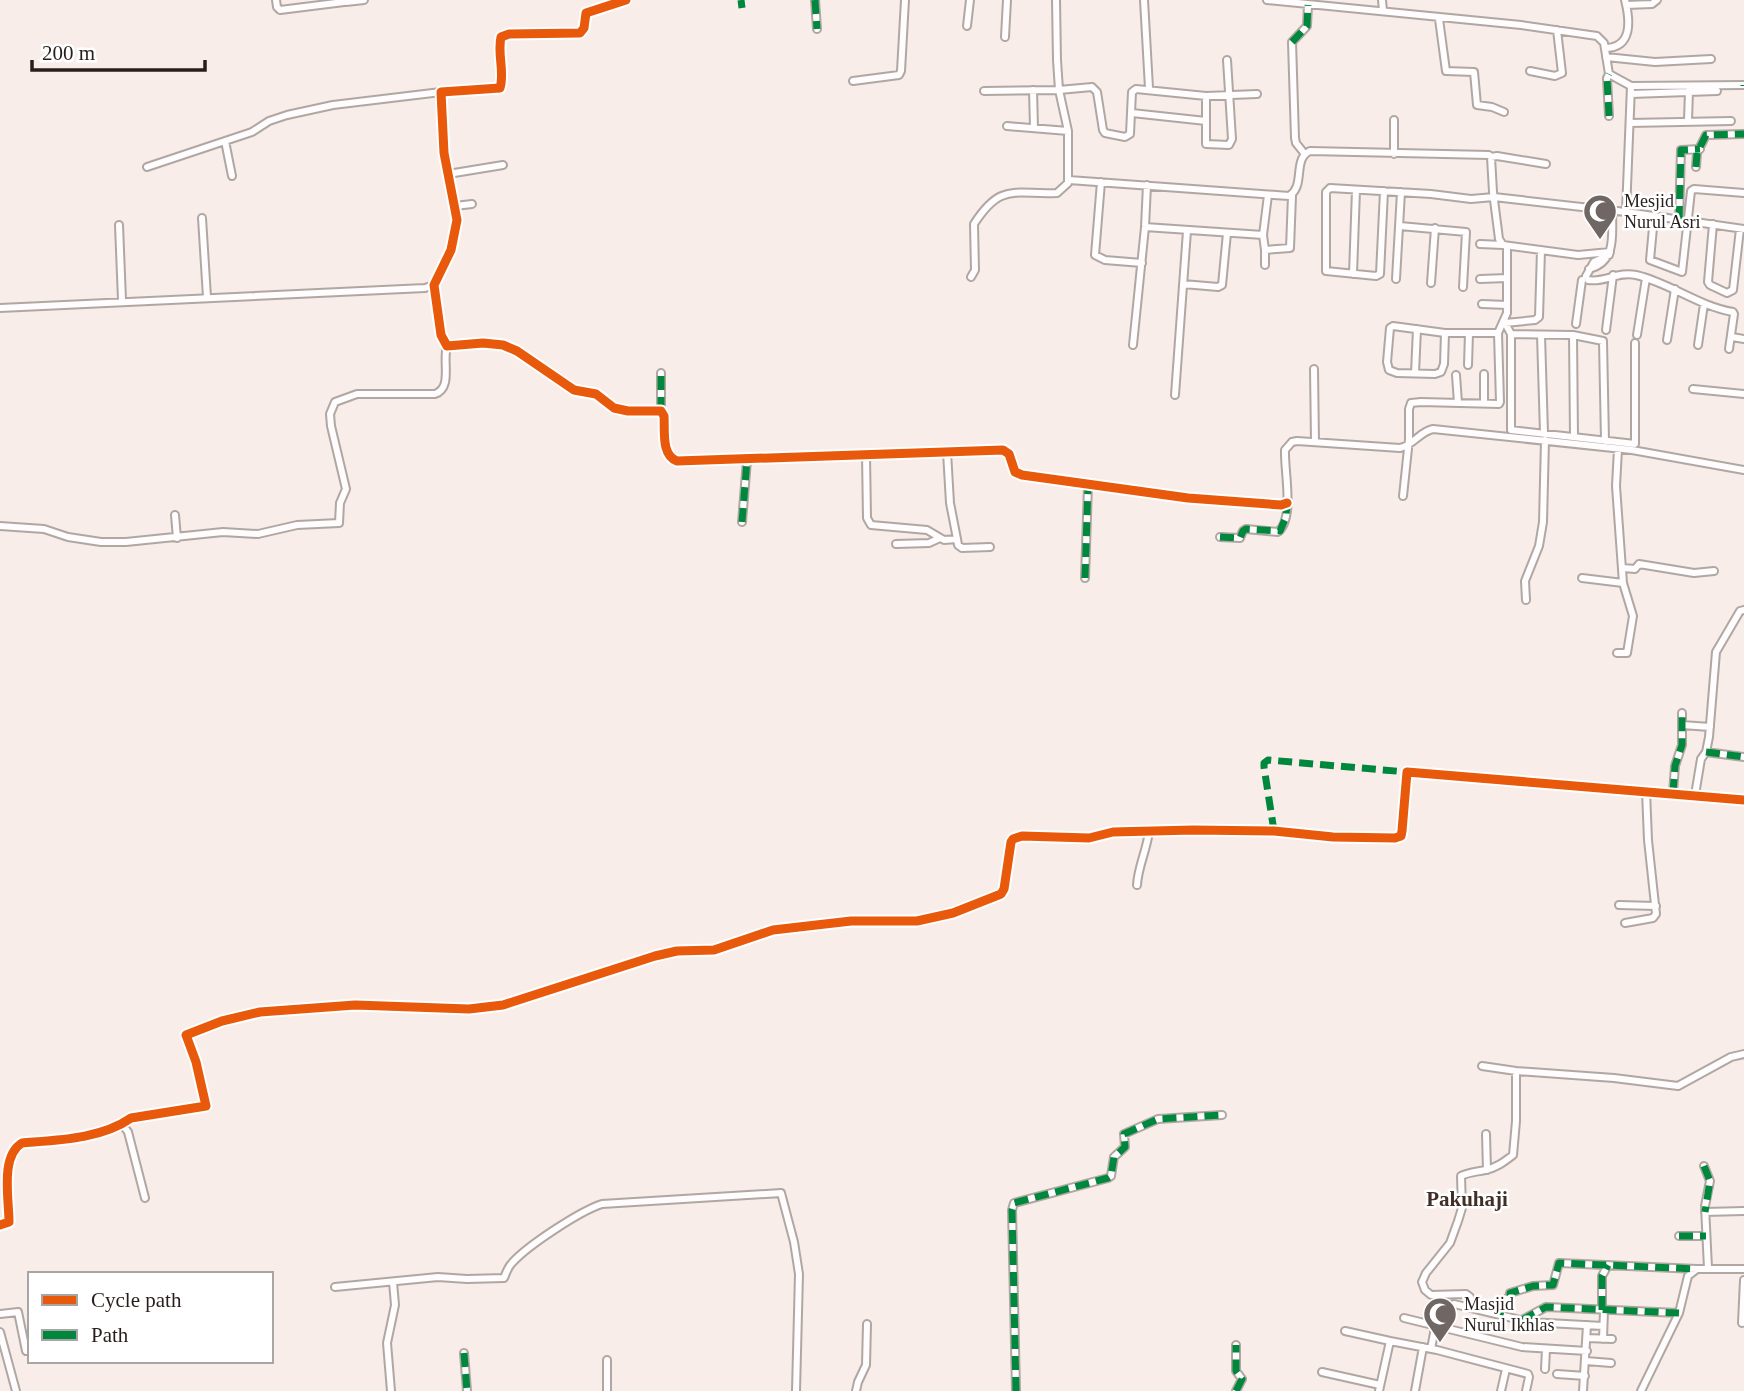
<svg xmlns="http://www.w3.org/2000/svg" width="1744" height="1391" viewBox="0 0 1744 1391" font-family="'Times New Roman',serif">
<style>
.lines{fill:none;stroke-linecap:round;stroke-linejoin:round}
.minor-casing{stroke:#b0a7a3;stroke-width:10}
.minor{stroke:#fefcfc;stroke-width:6}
.quiet{stroke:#00873e;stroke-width:7;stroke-dasharray:14 7;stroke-linecap:butt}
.cycleway-casing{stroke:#fff;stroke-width:13}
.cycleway{stroke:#e8590c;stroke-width:9}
.labels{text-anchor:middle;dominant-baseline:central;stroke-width:5;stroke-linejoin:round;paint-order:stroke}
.poi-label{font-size:18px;fill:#271e1b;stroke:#fff;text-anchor:start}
.quarter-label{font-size:21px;font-weight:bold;fill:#412f27;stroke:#fff}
</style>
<rect width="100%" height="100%" fill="#f8ede8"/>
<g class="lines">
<g class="minor-casing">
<path id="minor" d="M276,0L277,7L280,10L344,2L347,0
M626,0L586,13L584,28L580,33L509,34L501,37C497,54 505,72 500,88L441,92L444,153L457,220L451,250L434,285L441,335L447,346L483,343L503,345L517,351L574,390L596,394L614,408L628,411H661L664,416C665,431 661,455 677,461L1003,450L1009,454L1015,472L1022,475L1188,498L1281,505L1287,503
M815,0L817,29
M1144,0L1149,88
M1267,0L1521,25L1597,36L1604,43L1609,74L1631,86L1626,212
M1382,0L1383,11
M346,2L364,0
M1626,5L1652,4L1657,0
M1439,19L1446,71L1474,72L1477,105L1492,107L1504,112
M967,26L970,0
M1005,37L1007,0
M1605,48C1633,48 1630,20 1625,0
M1606,57L1655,62L1711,59
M1530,71L1555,76L1562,73L1557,30
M853,81L899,75L901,71L905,0
M1631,86L1744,85
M1033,90L1034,128
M984,91L1059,90L1092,87L1097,92L1103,130L1105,133L1125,137L1130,134L1132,92L1136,89L1206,96L1257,94
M1631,94L1717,91
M1206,96V144L1229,145L1232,139L1227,60
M1132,113L1206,121
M1609,116L1607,78L1609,74
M1688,120L1689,91
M1630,123L1731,121
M1007,126L1068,131
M225,141L232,176
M1304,153L1296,143L1295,138L1292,42L1307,26L1308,5
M1394,154V120
M1491,157L1497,156L1546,164
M147,167L252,132L269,121L287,115L333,105L441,92
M1696,167L1697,153L1706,135L1744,134
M448,174L503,165
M1069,180L1289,196C1306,186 1292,159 1310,151L1489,155L1491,157L1493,192L1499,239L1503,245L1578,255L1610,252
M1101,182L1095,255L1105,260L1142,263
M1384,191L1380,274L1376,276L1326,271V192L1330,188L1431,194L1471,199L1494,197L1626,212L1744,229
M1268,195L1263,235L1265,250L1290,248L1292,196
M455,206L472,204
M1654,217L1650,260L1682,272L1691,191L1694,189L1744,193
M202,218L207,297
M1679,220L1681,150L1700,149
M1713,224L1708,282L1710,285L1727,293L1733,290L1740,229
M119,225L122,300
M1400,226L1466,232L1463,287
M1145,227L1263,235
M1480,244L1503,245
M1541,250L1539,317L1535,320L1505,323L1511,334V430L1635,444V343
M1265,265V250
M1589,269C1617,262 1612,234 1612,211
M1353,274L1356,190
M1586,276L1594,262L1609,255
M971,277L975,270L974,224C1001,182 1014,195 1057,193L1068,183V131L1059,90L1057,60L1056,0
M1396,279L1401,192
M1480,279L1507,278
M1588,280C1605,283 1618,271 1636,275C1670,283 1698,306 1733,312L1734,314L1729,349
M1431,283L1435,228
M1183,284L1218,287L1222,285L1227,233
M1482,304L1507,305
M0,308L425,288L434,285
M1576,324L1582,280
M1606,330L1613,275
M1445,333L1444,364L1441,372L1435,374L1397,373L1389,370L1387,362L1390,328L1393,326L1445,333H1498
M1511,334L1573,335L1603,341L1605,441
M1541,335L1544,433
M1573,335L1574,437
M1637,335L1646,278
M1732,337L1744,339
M1667,340L1675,289
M1133,345L1145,227L1147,185
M1698,345L1704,304
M1468,365L1469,333
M1314,369L1315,442
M1415,373L1417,329
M1484,374V403
M1456,375L1458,403
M1693,389L1744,394
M1175,395L1187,231
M661,411V373
M866,455L867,518L871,525L927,530L944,540L957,539L950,503L947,452
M1403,496L1409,439V409L1411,403L1421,402L1499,404L1500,402L1498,333L1507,313V246
M175,515L177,538
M742,522L747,460
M0,526L44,529L68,537L101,542H126L223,532L258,534L297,525L339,523L340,503L346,489L331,426L330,414L335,402L357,394H435C453,388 442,361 447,346
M1220,537L1240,538L1243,531L1246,529L1278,532C1295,518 1284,471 1285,450L1292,442L1297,441L1400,448C1415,444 1419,432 1433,429L1632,450L1744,470
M957,539L958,545L962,548L990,547
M896,544L929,543L940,538
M1623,568L1635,569L1639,564L1694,573L1714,571
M1085,578L1088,485
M1582,578L1623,583
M1526,600L1525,581L1539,546L1543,522L1545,440
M1617,653H1627L1633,616L1623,583L1616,486L1618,449
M1682,725L1710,727
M1706,752L1744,757
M1673,793L1675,766L1682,745V713
M1695,795L1701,759L1706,752L1709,737L1716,652L1740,611L1744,610
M1137,885C1138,866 1147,850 1149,831
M1619,905L1656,906
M1625,923L1653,918L1656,914L1648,840L1646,791
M1482,1066L1516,1071L1614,1078L1678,1086L1731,1057L1744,1054
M122,1124L128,1132L145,1198
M1486,1134L1487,1170
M1704,1166L1710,1181L1705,1206L1708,1268
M1705,1212L1744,1211
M0,1225L9,1222C9,1199 0,1156 22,1143C58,1140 101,1139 131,1118L206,1106L196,1062L186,1035L222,1021L260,1012L355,1005L469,1009L503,1005L655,956L677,951L714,950L773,930L851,921H917L953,913L1001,894L1004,889L1011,842L1013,839L1022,836L1089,838L1113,832L1193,830L1274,831L1333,837L1395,838L1401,836L1402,831L1407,772L1744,800
M1679,1236H1706
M335,1287L438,1277L467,1279L504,1278C506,1273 508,1267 512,1263C527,1246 580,1211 602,1204L781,1193L794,1242L799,1274L796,1391
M1470,1307V1297L1466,1294L1431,1295L1425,1290L1422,1282L1426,1273L1450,1243L1458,1221L1462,1208L1461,1176C1469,1172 1476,1172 1485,1170C1496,1168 1504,1162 1513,1155L1516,1121V1071
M1602,1310V1276L1608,1265
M0,1314L18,1312L26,1351
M1500,1315L1503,1301L1510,1296V1293L1533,1286L1553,1285L1559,1263L1697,1269
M1404,1318L1522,1347L1587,1351
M1522,1320L1546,1307L1679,1313
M1742,1323L1744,1280
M1345,1331L1390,1341
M0,1332L16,1391
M1587,1338L1612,1339
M1603,1339L1604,1310
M1431,1349L1437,1317L1441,1309L1454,1304L1529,1322L1603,1326
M464,1353L467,1391
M607,1360V1391
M1586,1361L1611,1363
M1545,1369L1546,1349
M1322,1372L1380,1385
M1557,1374L1585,1376
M391,1391L387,1343L395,1305L393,1282
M856,1391L858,1382L866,1365L867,1324
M1016,1391L1012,1210L1014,1203L1108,1178L1111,1176L1114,1157L1125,1147L1124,1134L1158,1119L1222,1115
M1236,1391L1242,1379L1236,1371V1345
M1379,1391L1390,1341L1437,1350L1528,1374L1529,1377L1526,1391
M1415,1391L1423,1347
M1501,1391L1506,1369
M1583,1391L1587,1325
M1641,1391L1679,1313L1688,1276L1697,1269H1744"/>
</g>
<use href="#minor" class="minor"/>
<path class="quiet" d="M741,0L742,8
M815,0L817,29
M1292,42L1307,26L1308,5
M1744,85V86
M1609,116L1607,78L1609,74
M1696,167L1697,153L1706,135L1744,134
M1679,220L1681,150L1700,149
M661,411V373
M742,522L747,460
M1220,537L1240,538L1243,531L1246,529L1280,531L1286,517L1287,503
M1085,578L1088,485
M1706,752L1744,757
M1673,793L1675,766L1682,745V713
M1274,831L1264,767V763L1268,760L1407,772
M1704,1166L1710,1181L1705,1212
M1679,1236H1706
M1602,1310V1276L1608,1265
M1500,1315L1503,1301L1510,1296V1293L1533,1286L1553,1285L1559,1263L1697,1269
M1522,1320L1546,1307L1679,1313
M464,1353L467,1391
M1016,1391L1012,1210L1014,1203L1108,1178L1111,1176L1114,1157L1125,1147L1124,1134L1158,1119L1222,1115
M1236,1391L1242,1379L1236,1371V1345"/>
<g class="cycleway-casing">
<path id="cycleway" d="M626,0L586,13L584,28L580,33L509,34L501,37C497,54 505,72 500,88L441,92L444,153L457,220L451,250L434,285L441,335L447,346L483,343L503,345L517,351L574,390L596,394L614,408L628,411H661L664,416C665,431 661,455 677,461L1003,450L1009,454L1015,472L1022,475L1188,498L1281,505L1287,503
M0,1225L9,1222C9,1199 0,1156 22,1143C58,1140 101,1139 131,1118L206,1106L196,1062L186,1035L222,1021L260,1012L355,1005L469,1009L503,1005L655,956L677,951L714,950L773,930L851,921H917L953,913L1001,894L1004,889L1011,842L1013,839L1022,836L1089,838L1113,832L1193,830L1274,831L1333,837L1395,838L1401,836L1402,831L1407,772L1744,800"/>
</g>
<use href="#cycleway" class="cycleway"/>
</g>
<defs>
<g id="mosque-pin" transform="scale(1.75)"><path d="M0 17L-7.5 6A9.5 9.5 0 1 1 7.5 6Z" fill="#706663" stroke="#fff"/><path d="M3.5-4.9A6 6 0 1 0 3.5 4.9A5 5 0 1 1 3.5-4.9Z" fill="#fff"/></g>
</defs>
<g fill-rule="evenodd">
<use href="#mosque-pin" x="1600" y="211"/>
<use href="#mosque-pin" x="1440" y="1314"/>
</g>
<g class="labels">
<g class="poi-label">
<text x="1624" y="201">Mesjid<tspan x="1624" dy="21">Nurul Asri</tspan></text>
<text x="1464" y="1304">Masjid<tspan x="1464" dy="21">Nurul Ikhlas</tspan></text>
</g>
<g class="quarter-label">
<text x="1467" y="1199">Pakuhaji</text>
</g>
</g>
<rect x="28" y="1272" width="245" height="91" fill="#ffffff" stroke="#a9a5a4" stroke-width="2"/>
<rect x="42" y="1295" width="35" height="10" fill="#e8590c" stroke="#a9a5a4" stroke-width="2"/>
<text x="91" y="1307" font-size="21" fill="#271e1b">Cycle path</text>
<rect x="42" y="1330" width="35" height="10" fill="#00873e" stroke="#a9a5a4" stroke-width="2"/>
<text x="91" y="1342" font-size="21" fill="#271e1b">Path</text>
<path d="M32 60v10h173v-10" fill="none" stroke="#271e1b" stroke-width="3.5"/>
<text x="42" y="60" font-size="21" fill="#271e1b" stroke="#ffffff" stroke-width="5" paint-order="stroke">200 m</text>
</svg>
